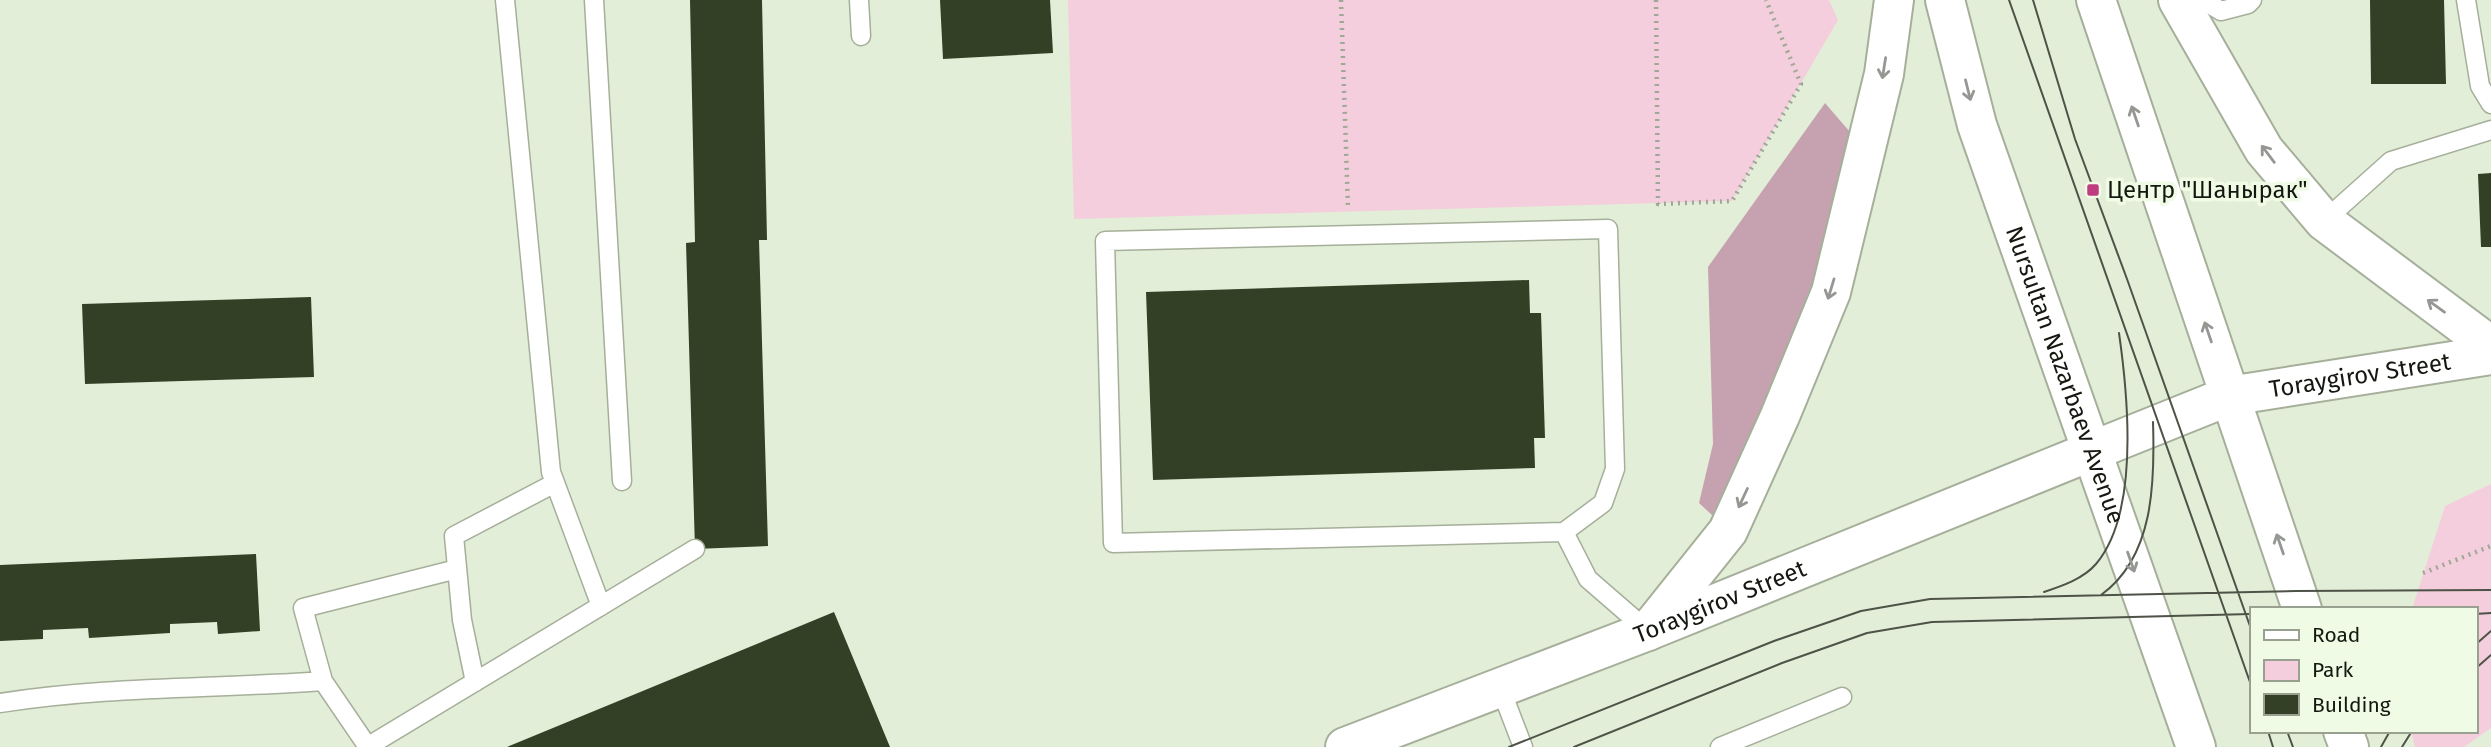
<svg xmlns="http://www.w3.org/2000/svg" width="2491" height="747" viewBox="0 0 2491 747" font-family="'Fira Sans',sans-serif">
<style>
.green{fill:#f4cedd}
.forest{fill:#c6a2b0}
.building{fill:#344025}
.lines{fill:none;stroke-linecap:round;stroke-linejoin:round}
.lane-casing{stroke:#a5af9a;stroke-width:21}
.secondary-casing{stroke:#a5af9a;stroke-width:42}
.primary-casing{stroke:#a5af9a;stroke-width:42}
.path{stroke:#9fa896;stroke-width:4.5;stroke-dasharray:2 5;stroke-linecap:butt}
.lane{stroke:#fff;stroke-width:18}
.secondary{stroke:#fff;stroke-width:38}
.primary{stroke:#fff;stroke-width:38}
.tram{stroke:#4d5347;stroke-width:2}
.oneway{stroke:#959793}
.poi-dot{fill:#c03c81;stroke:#f0fbe5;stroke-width:2.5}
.labels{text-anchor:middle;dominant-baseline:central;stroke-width:7;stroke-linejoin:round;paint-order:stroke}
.poi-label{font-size:24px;fill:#141810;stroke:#f0fbe5;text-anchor:start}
.street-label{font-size:24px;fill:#141810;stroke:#f0fbe5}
</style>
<rect width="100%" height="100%" fill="#e3eed8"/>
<path class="green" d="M1068,0H1829L1838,20L1732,201L1074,219Z
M2491,484V728L2464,747H2415L2411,731H2475V609H2412L2445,506Z"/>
<path class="forest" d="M1825,103L1850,132L1813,290L1764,419L1713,516L1699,503L1713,444L1708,267Z"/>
<path class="building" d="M690,0H762L767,240H759L768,546L695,549L686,243L695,242Z
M940,0H1050L1053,53L943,59Z
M2370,0H2444L2446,84H2371Z
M2491,173V247H2481L2478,174Z
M1529,280L1530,313H1541L1545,438H1534L1535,468L1153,480L1146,292Z
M311,297L314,377L85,384L82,304Z
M256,554L260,631L218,634L217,622L170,624V633L89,638L88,628L43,630V639L0,641V565Z
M834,612L890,747H507Z"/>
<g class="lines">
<g class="lane-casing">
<path id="lane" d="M505,0L551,472L601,606
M594,0L622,481
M859,0L861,36
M2203,0L2221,11L2248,4L2252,0
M2466,0L2480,86L2491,104
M2324,221L2391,161L2491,130
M1564,532L1113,543L1105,241L1608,229L1615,469L1603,503L1564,532L1588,579L1648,631
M475,682L462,620L454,536L555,483
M1500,687L1523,747
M0,703C107,686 215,689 323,681
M367,747L695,549
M368,747L323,681L303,608L457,569
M1720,747L1842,697"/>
</g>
<g class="secondary-casing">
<g id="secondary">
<path id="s1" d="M1345,747L1648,631L2092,451"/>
</g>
</g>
<g class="primary-casing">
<g id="primary">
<path id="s2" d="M1945,0L1977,125L2196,747"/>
<path d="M2096,0L2302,609"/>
<path d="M2178,0L2264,150L2324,221L2491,346"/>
<path id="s3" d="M2092,451L2229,396L2491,355"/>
<path d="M1648,631L1728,531L1780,416L1831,292L1884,74L1894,0"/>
<path d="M2343,731L2349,747"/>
</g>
</g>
<path class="path" d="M1341,0L1348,208
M1656,0L1658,204L1732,201L1801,84L1766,0
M2423,573L2491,546"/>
<use href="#lane" class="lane"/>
<use href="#secondary" class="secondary"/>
<use href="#primary" class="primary"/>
<path class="tram" d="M2009,0L2251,685
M2033,0L2075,139L2127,279L2251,629
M2044,592C2062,586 2083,579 2096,564C2140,512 2128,396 2119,333
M2101,595C2154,557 2155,482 2153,422
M2475,614L2491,613
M2475,645L2491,631
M2475,669L2491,655
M2268,731L2273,747
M2287,731L2293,747
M1509,747L1774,641L1861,611L1930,599L2296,591L2491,590
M1574,747L1782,663L1867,633L1932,622L2251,614
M2381,747L2390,731
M2402,747L2412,731"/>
</g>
<defs><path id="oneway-shaft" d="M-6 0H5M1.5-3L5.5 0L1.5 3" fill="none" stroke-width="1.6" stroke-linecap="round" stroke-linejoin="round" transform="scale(1.75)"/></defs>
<g class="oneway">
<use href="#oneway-shaft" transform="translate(1884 68) rotate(99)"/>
<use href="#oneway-shaft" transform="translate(1968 90) rotate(76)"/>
<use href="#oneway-shaft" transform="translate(2135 116) rotate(-109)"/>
<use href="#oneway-shaft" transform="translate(2268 154) rotate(-127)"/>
<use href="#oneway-shaft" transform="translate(1831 289) rotate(107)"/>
<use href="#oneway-shaft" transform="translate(2436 306) rotate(-144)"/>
<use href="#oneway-shaft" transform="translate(2208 332) rotate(-109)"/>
<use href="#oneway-shaft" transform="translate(1743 498) rotate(115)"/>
<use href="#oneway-shaft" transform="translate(2280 544) rotate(-109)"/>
<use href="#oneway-shaft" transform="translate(2131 562) rotate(71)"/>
</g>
<rect class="poi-dot" x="2086" y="183" width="14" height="14" rx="3.5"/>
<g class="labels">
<g class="poi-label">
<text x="2107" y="190">Центр "Шанырак"</text>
</g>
<g class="street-label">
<text stroke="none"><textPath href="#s2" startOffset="394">Nursultan Nazarbaev Avenue</textPath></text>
<text stroke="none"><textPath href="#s3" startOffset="280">Toraygirov Street</textPath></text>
<text stroke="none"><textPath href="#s1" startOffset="402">Toraygirov Street</textPath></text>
</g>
</g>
<rect x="2250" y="607" width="228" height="126" fill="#f0fbe5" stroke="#98a090" stroke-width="2"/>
<rect x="2264" y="630" width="35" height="10" fill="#ffffff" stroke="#98a090" stroke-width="2"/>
<text x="2312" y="642" font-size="21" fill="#141810">Road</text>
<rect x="2264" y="660" width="35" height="21" fill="#f4cedd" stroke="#98a090" stroke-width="2"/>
<text x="2312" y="677" font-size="21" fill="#141810">Park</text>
<rect x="2264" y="694" width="35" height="21" fill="#344025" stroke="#98a090" stroke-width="2"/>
<text x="2312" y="712" font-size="21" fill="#141810">Building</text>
</svg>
